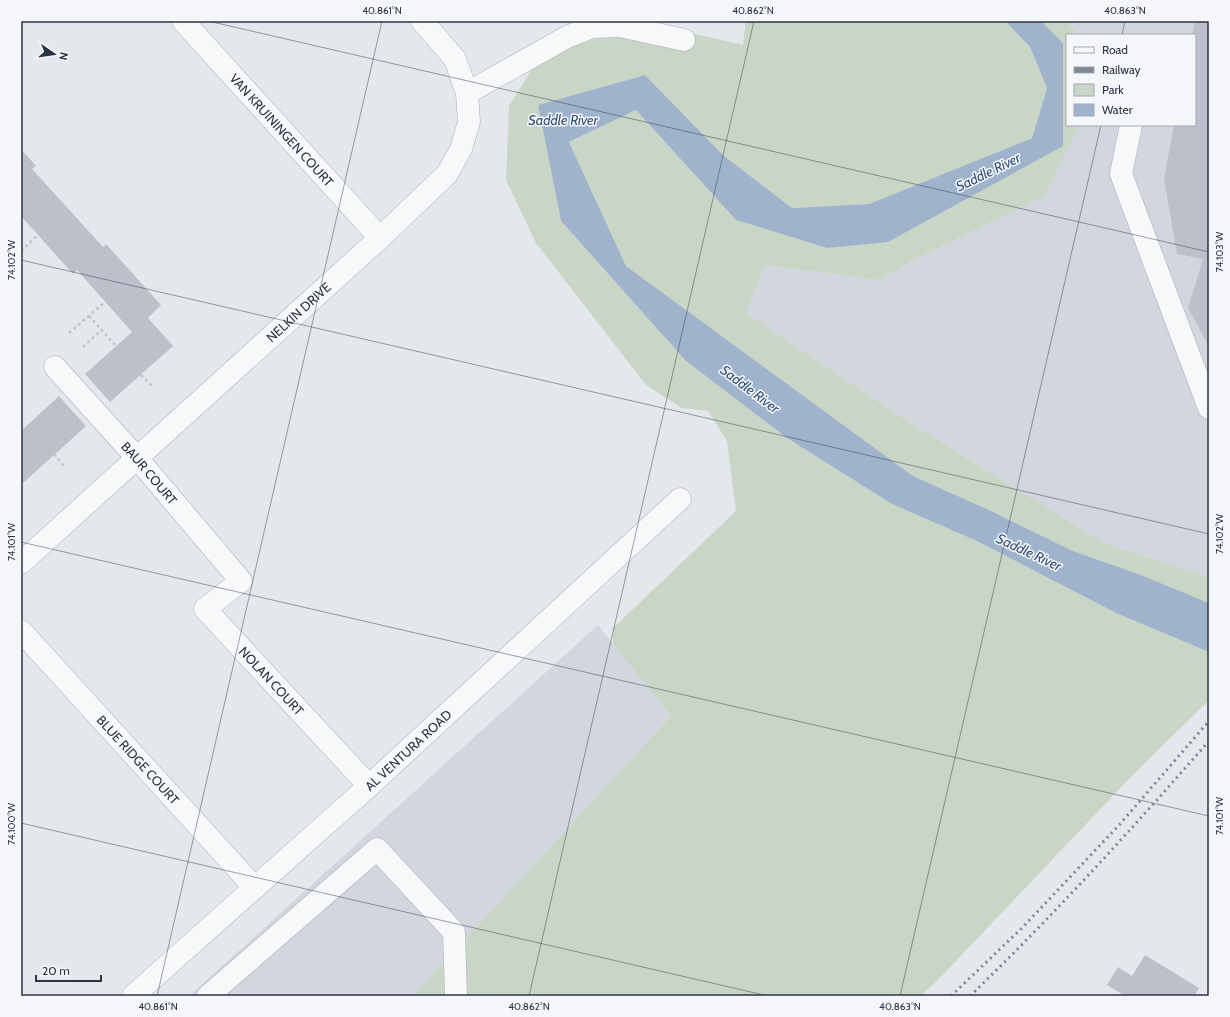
<svg xmlns="http://www.w3.org/2000/svg" width="1230" height="1017" viewBox="0 0 1230 1017" font-family="Cabin,sans-serif">
<style>
.built{fill:#d2d6de}
.green{fill:#c9d6c5}
.water{fill:#9fb4cc}
.building{fill:#bbc0ca}
.lines{fill:none;stroke-linecap:round;stroke-linejoin:round}
.minor-casing{stroke:#a9aeb7;stroke-width:23}
.path{stroke:#c2c5cb;stroke-width:2.5;stroke-dasharray:3 3;stroke-linecap:butt}
.minor{stroke:#f7f8fa;stroke-width:22}
.rail{stroke:#7d8696;stroke-width:3;stroke-dasharray:2 4;stroke-linecap:butt}
.ticks{fill:none;stroke:#2b3445;stroke-width:1;stroke-opacity:0.45}
.labels{text-anchor:middle;dominant-baseline:central;stroke-width:3;stroke-linejoin:round;paint-order:stroke}
.street-label{font-size:13px;fill:#2b3445;stroke:#f4f6f9}
.water-label{font-size:14px;font-style:italic;fill:#34527a;stroke:#f4f6f9}
.neatline{fill:none;stroke:#2b3445;stroke-width:1.5}
.ticks-label{font-size:10px;text-anchor:middle;fill:#2b3445}
</style>
<rect width="100%" height="100%" fill="#e4e7ec"/>
<path class="built" d="M1066,21H1209V577L1104,543L915,426L746,313L765,265L880,280L919,257L1045,196L1078,125H1195V35H1079Z
M598,625L671,716L413,996H189Z"/>
<path class="green" d="M746,21H1005L1030,47L1047,88L1032,138L869,204L792,208L723,155L645,75L538,105L561,221L686,361L787,438L892,504L979,542L1116,613L1209,652V700L1128,780L935,983L920,996H413L671,716L613,644V628L736,511L727,441L708,411L682,408L646,385L536,243L506,180L509,106L539,58L643,22L743,45Z
M1041,21H1066L1079,35H1067V125H1078L1077,129L1045,196L919,257L880,280L765,265L746,313L915,426L1104,543L1209,577V603L1141,575L1073,551L989,510L913,476L626,266L569,142L636,110L736,220L827,248L1063,146V43Z"/>
<path class="water" d="M1005,21H1041L1063,43V146L888,242L827,248L736,220L636,110L569,142L626,266L913,476L989,510L1073,551L1141,575L1209,603V652L1116,613L979,542L892,504L787,438L686,361L561,221L538,105L645,75L723,155L792,208L869,204L1032,138L1047,88L1030,47Z"/>
<path class="building" d="M1195,21H1209V346L1188,308L1203,259L1177,254L1164,179L1174,125H1195V35H1192Z
M21,149L36,166L32,169L103,247L106,244L161,305L148,318L173,346L110,402L85,374L132,332L77,270L73,274L21,216Z
M59,396L86,426L23,483L21,481V431Z
M1145,955L1199,988L1194,996H1125L1107,985L1118,967L1132,976Z"/>
<g class="lines">
<g class="minor-casing">
<g id="minor">
<path id="s1" d="M183,21L380,238"/>
<path d="M467,93L567,37L592,27L620,26L684,40"/>
<path d="M1131,125L1121,174L1209,408"/>
<path id="s2" d="M55,367L137,458L241,581L205,609L369,786"/>
<path id="s3" d="M21,563L380,238L447,174L461,149L469,122L467,93L455,59L422,21"/>
<path id="s4" d="M21,631L255,888"/>
<path id="s5" d="M133,996L369,786L680,499"/>
<path d="M208,996L377,849L454,932L456,996"/>
</g>
</g>
<path class="path" d="M21,251L38,235
M89,316L116,346
M69,333L105,302
M83,347L101,330
M141,375L153,387
M54,454L64,466"/>
<use href="#minor" class="minor"/>
<path class="rail" d="M951,996L1022,928L1120,824L1209,721
M970,996C1054,915 1132,829 1209,741"/>
</g>
<path class="ticks" d="M208,21L1209,252M1122,35L1125,21M21,260L1209,534M21,542L1209,816M21,823L768,996M157,996L382,21M529,996L754,21M900,996L1101,125"/>
<g class="labels">
<g class="street-label">
<text stroke="none"><textPath href="#s1" startOffset="147">VAN KRUININGEN COURT</textPath></text>
<text stroke="none"><textPath href="#s3" startOffset="374">NELKIN DRIVE</textPath></text>
<text stroke="none"><textPath href="#s2" startOffset="142">BAUR COURT</textPath></text>
<text stroke="none"><textPath href="#s2" startOffset="427">NOLAN COURT</textPath></text>
<text stroke="none"><textPath href="#s5" startOffset="369">AL VENTURA ROAD</textPath></text>
<text stroke="none"><textPath href="#s4" startOffset="174">BLUE RIDGE COURT</textPath></text>
</g>
<g class="water-label">
<text x="563" y="120">Saddle River</text>
<text transform="translate(988 172) rotate(-26)">Saddle River</text>
<text transform="translate(750 389) rotate(37)">Saddle River</text>
<text transform="translate(1029 552) rotate(25)">Saddle River</text>
</g>
</g>
<rect width="1230" height="1017" fill="none" stroke="#f4f6f9" stroke-width="44"/>
<rect x="1066" y="34" width="130" height="92" fill="#f4f6f9" stroke="#a4a8b1"/>
<rect x="1074" y="47" width="20" height="6" fill="#f7f8fa" stroke="#a4a8b1"/>
<text x="1102" y="54" font-size="12" fill="#2b3445">Road</text>
<rect x="1074" y="67" width="20" height="6" fill="#7d8696" stroke="#a4a8b1"/>
<text x="1102" y="74" font-size="12" fill="#2b3445">Railway</text>
<rect x="1074" y="84" width="20" height="12" fill="#c9d6c5" stroke="#a4a8b1"/>
<text x="1102" y="94" font-size="12" fill="#2b3445">Park</text>
<rect x="1074" y="104" width="20" height="12" fill="#9fb4cc" stroke="#a4a8b1"/>
<text x="1102" y="114" font-size="12" fill="#2b3445">Water</text>
<g transform="translate(54 54) rotate(103)" stroke="#f4f6f9" stroke-width="3" paint-order="stroke">
<path d="M0-3L7 15L0 10L-7 15Z" fill="#2b3445"/>
<text y="-6" font-size="11" font-weight="bold" text-anchor="middle" fill="#2b3445">N</text>
</g>
<path d="M36 975v6h65v-6" fill="none" stroke="#2b3445" stroke-width="2"/>
<text x="42" y="975" font-size="12" fill="#2b3445" stroke="#f4f6f9" stroke-width="3" paint-order="stroke">20 m</text>
<rect x="22" y="22" width="1186" height="973" class="neatline"/>
<g class="ticks-label">
<text x="382" y="14">40.861°N</text>
<text x="753" y="14">40.862°N</text>
<text x="1125" y="14">40.863°N</text>
<text transform="translate(1219 252) rotate(-90)" y="4">74.103°W</text>
<text transform="translate(11 260) rotate(-90)" y="4">74.102°W</text>
<text transform="translate(1219 534) rotate(-90)" y="4">74.102°W</text>
<text transform="translate(11 542) rotate(-90)" y="4">74.101°W</text>
<text transform="translate(1219 816) rotate(-90)" y="4">74.101°W</text>
<text transform="translate(11 824) rotate(-90)" y="4">74.100°W</text>
<text x="158" y="1010">40.861°N</text>
<text x="529" y="1010">40.862°N</text>
<text x="900" y="1010">40.863°N</text>
</g>
</svg>
